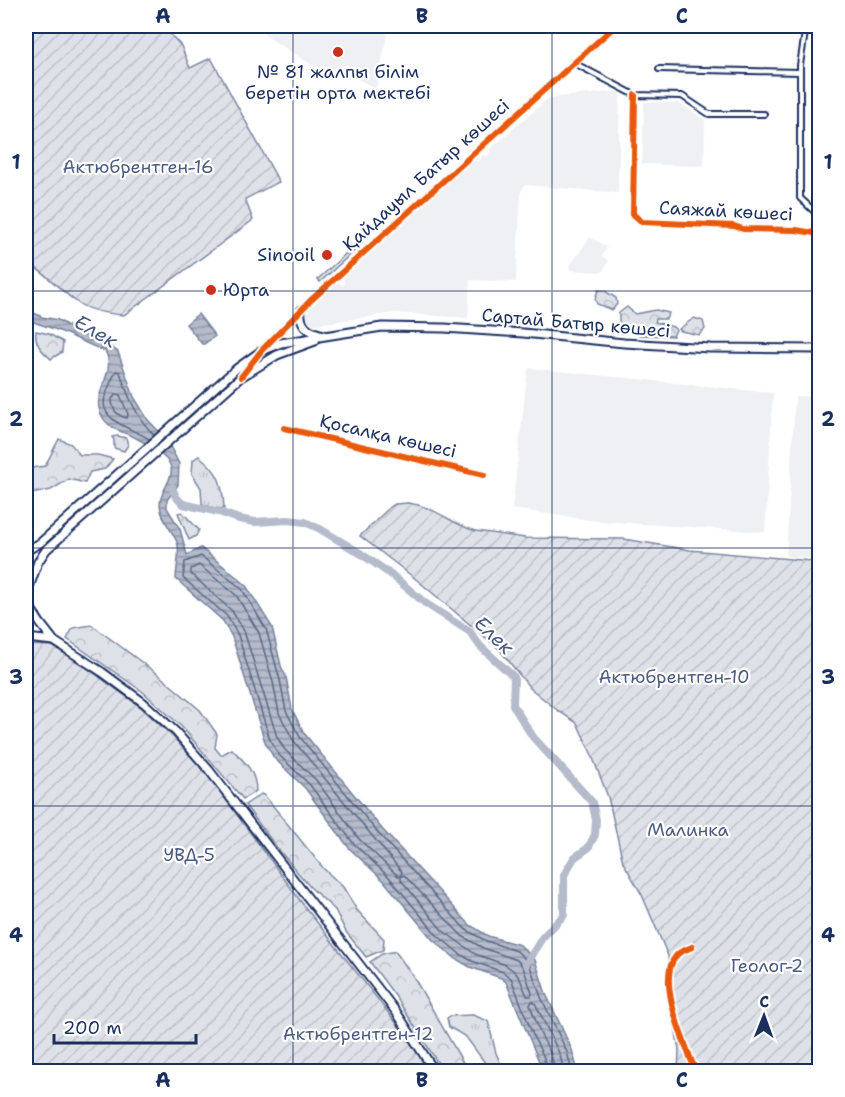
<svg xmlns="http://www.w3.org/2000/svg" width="845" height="1097" viewBox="0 0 845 1097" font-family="'Shantell Sans',sans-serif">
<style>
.built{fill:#eff0f4}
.grass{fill:url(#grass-tufts);stroke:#7c88a2;stroke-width:1.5}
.forest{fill:url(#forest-crowns);stroke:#7c88a2;stroke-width:1.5}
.garden{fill:url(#garden-furrows);stroke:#7c88a2;stroke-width:1.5}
.water{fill:url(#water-rules);stroke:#77839f;stroke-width:1.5}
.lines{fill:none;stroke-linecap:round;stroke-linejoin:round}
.shore{stroke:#596789;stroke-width:1.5}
.river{stroke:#b5bbca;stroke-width:8}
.minor-casing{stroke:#1b2f5e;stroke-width:8}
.tertiary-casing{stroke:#1b2f5e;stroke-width:9}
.trunk-casing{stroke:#1b2f5e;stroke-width:11}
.minor{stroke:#fff;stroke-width:4}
.tertiary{stroke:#fff;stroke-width:4.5}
.trunk{stroke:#fff;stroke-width:7}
.cycleway-casing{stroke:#fff;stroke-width:10}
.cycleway{stroke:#e8590c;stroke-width:6}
.grid{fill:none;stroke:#1b2f5e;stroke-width:1.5;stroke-opacity:0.55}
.poi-dot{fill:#c8321e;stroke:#fff;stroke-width:2}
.labels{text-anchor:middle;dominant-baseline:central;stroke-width:4.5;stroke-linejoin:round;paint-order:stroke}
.poi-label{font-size:18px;fill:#1b2f5e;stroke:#fff}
.park-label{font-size:18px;fill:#4c5c80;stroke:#fff}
.street-label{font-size:18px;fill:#1b2f5e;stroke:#fff}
.water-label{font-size:20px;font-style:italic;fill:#49597e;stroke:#fff}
.neatline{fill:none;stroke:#1b2f5e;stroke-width:2}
.grid-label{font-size:20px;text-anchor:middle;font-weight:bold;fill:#1b2f5e}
</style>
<defs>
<pattern id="grass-tufts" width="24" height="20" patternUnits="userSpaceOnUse" patternTransform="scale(1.5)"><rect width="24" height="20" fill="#dee1e7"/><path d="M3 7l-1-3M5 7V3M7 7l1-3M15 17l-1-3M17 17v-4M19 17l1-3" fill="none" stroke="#bec1c9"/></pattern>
<pattern id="forest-crowns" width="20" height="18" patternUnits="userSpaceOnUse" patternTransform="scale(1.5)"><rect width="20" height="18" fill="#dee1e7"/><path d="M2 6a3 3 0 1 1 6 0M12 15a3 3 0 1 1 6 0" fill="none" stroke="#bec1c9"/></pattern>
<pattern id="garden-furrows" width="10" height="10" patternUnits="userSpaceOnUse" patternTransform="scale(1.5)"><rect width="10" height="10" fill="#dee1e7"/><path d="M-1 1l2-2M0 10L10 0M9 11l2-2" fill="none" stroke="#bec1c9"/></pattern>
<pattern id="water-rules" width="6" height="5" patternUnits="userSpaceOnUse" patternTransform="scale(1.5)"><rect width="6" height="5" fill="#b5bbca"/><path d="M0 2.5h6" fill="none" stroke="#9298a7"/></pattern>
</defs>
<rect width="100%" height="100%" fill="#fff"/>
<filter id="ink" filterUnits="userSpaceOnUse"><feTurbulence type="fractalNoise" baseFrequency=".0167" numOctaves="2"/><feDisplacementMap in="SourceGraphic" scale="12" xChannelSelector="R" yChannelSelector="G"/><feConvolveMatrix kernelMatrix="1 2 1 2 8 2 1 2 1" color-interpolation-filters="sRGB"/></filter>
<g filter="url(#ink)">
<path class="built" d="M266,26H389L376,89L349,74L324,69L322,71L264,35Z
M620,91L618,193L525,185L521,191L516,282L470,280L468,318L394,313L312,325L305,316L313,303L338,281L342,285L345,284L343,278L473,161H479L483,155L488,156L490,152L489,150L549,98Z
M644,102L679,103L705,120L704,166L642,164Z
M590,237L607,247L602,256L609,261L602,272L570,270V266Z
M528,368L773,393L765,532L597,521L512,509Z
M795,396L819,397V559L786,556Z"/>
<path class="grass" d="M351,249L354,251L320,282L318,279Z
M199,456C219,471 223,484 224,509L214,508L202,504L201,488L192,474L193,460Z
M182,512L199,530L196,536L189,540L178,513Z
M473,1015L488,1021L496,1053L504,1071H491L466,1037L449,1027L447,1018L450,1016Z"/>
<path class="forest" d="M598,290L605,291L616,298L617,304L612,310L597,304L595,299Z
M627,307L635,314L656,310L669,313L666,319H656L655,322L673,327L676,330L673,336L640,335L630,331L627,325L619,323V313Z
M694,318L703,321L705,329L699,335L681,331L679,329Z
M36,331L49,334L63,342L62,352L51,359C42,351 34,344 36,331Z
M117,436L126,438L128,445L124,451L114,448V440L112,437Z
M59,439L71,444L80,455H98L113,459L105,469L90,472L85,483L69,479L51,490L26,495V466L31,468L45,466Z
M92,625L160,676L200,710L217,734L215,748L221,755L232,749C245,762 256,772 256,791L243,799L181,726L143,692L67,639L73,628Z
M261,794L265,796L324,869L343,887L357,910L384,939L383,950L366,957L346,932L335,910L310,887L278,849L245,805Z
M395,951L413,976L468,1071H443L396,997L370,962L382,954Z"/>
<path class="garden" d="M26,26H163L181,46L190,68L211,58L279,182L245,199L253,220L124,315C109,314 90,311 78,303C59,290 46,272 26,262Z
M408,503C435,506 452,525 476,531L525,538L624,539L690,550L812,561L819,564V1071H678L679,1050L670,1000L668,956L642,895L623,862L608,797L591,753L577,723L557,710L530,688L499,649L417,580L360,536L390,507L395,504Z
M26,645L52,646L73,658L142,708L173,737L207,774L305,907L409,1039L429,1071H26Z"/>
<path class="water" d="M26,309L42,317L58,320L83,335L108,345L118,352L134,397L142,410L148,420L167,440L179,464L178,485L167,500V508L180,529L187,555L201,548L245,584L272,627L281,666L286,677L292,709L304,733L382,829L470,925L488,936L520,945L535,960L546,994L572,1050L578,1071H543L506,982L501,978L470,967L456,959L433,940L384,881L349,848L305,788L274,758L265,742L232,637L223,621L176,579C176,567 181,553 177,542C172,530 161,519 160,505C159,489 181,474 166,459C158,451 146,443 136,438C124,432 108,429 102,416C89,394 118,374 105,351C88,345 73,336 57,330C46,326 36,324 26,318Z
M198,314L215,336L204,344H202L186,324Z"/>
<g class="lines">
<path class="shore" d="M116,394L120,395L128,414L127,418C117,416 112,410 112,399Z
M149,439C135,429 98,422 105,397C107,391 113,377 116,371L120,372C128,396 136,417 154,435
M199,565L236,595L259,633L273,682L279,713L293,740L402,872L401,876H398L359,839L316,780L285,750L277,737L244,631L232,611L191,574V569Z
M404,875L462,936L483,948L517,960L523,967L532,993L531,996H527L520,979L515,972L506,965L475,954L442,930L401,880V877Z
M548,1072L543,1055L534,1038L511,978L503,972L472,961L460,954L437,935L389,877L354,844L310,785L279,755L270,740L238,635L227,616L183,578L185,562L201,556L242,589L266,629L280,680L286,711L300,737L378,833L465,929L486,941L517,951L529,963L541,997L567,1052L572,1072
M556,1072L550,1052L541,1035L530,1005L532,1001L535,1003L560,1055L564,1072"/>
<path class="river" d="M172,487L176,497L183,504L219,512L239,519L255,522L287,520L305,522L320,529L360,553L393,576L425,603L470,632L480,646L514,677L513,705L519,715L533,737L592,802L596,820L595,835L588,848L574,858L564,875V915L542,938L526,964"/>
<g class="minor-casing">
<path id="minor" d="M806,26L800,65V198L815,212H820
M574,63L635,95L682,96L709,114H764
M659,69L800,72
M635,95L633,214L642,222L734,226L743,229L796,230L820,234
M284,428L484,475
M692,947C686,950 679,951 676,956C655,980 686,1046 696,1072"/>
</g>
<g class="tertiary-casing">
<path id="tertiary" d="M263,349L310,301L615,26
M242,374L258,356"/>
</g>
<g class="trunk-casing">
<path id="trunk" d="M301,310C299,326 309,332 324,335
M26,551L40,543L236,369L261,351L281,343L382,327L444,328L523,333L624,343L710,348L820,349
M26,589L28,604L26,615
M27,593L38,562L46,550L241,377L277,355L315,341
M28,604L40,623L54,641L102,672L144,703L176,732L209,770L397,1013L435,1072
M26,638L54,641"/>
</g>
<use href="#minor" class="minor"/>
<use href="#tertiary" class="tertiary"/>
<use href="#trunk" class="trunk"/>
<g class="cycleway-casing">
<path id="cycleway" d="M635,95L633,214L642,222L734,226L743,229L796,230L820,234
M241,377L261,351L310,301L615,26
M284,428L484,475
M692,947C686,950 679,951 676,956C655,980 686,1046 696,1072"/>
</g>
<use href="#cycleway" class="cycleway"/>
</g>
</g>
<path class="grid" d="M293,26V1072M552,26V1072M26,291H820M26,548H820M26,806H820"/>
<g class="poi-dot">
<circle cx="338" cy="52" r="6"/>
<circle cx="327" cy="255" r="6"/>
<circle cx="211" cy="290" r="6"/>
</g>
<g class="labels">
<g class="poi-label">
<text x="338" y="72">№ 81 жалпы білім<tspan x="338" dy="21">беретін орта мектебі</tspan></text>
<text x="315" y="255" text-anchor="end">Sinooil</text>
<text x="223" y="290" text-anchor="start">Юрта</text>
</g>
<g class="park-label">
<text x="138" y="167">Актюбрентген-16</text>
<text x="674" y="677">Актюбрентген-10</text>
<text x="688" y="830">Малинка</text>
<text x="189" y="855">УВД-5</text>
<text x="767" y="966">Геолог-2</text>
<text x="358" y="1034">Актюбрентген-12</text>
</g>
<g class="street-label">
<text transform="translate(426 175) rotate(-42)">Қайдауыл Батыр көшесі</text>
<text transform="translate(726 211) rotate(3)">Саяжай көшесі</text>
<text transform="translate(576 323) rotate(5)">Сартай Батыр көшесі</text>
<text transform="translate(388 436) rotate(13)">Қосалқа көшесі</text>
</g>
<g class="water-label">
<text transform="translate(96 331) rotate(30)">Елек</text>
<text transform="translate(494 635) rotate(43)">Елек</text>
</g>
</g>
<rect width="845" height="1097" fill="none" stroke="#fff" stroke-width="66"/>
<g transform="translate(764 1016) rotate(1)" stroke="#ffffff" stroke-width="4.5" paint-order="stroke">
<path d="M0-4.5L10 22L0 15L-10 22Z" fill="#1b2f5e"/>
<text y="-9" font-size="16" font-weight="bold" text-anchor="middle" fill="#1b2f5e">С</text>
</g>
<path d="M54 1034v9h142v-9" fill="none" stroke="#1b2f5e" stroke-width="3"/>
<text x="63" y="1034" font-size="18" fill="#1b2f5e" stroke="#ffffff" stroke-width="4.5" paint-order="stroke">200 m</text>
<rect x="33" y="33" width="779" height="1031" class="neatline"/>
<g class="grid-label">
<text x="163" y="23">A</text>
<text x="422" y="23">B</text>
<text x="682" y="23">C</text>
<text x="16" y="169">1</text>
<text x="828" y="169">1</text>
<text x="16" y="426">2</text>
<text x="828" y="426">2</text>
<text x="16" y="684">3</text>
<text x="828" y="684">3</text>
<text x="16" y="942">4</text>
<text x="828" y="942">4</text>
<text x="163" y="1087">A</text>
<text x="422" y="1087">B</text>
<text x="682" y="1087">C</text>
</g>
</svg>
